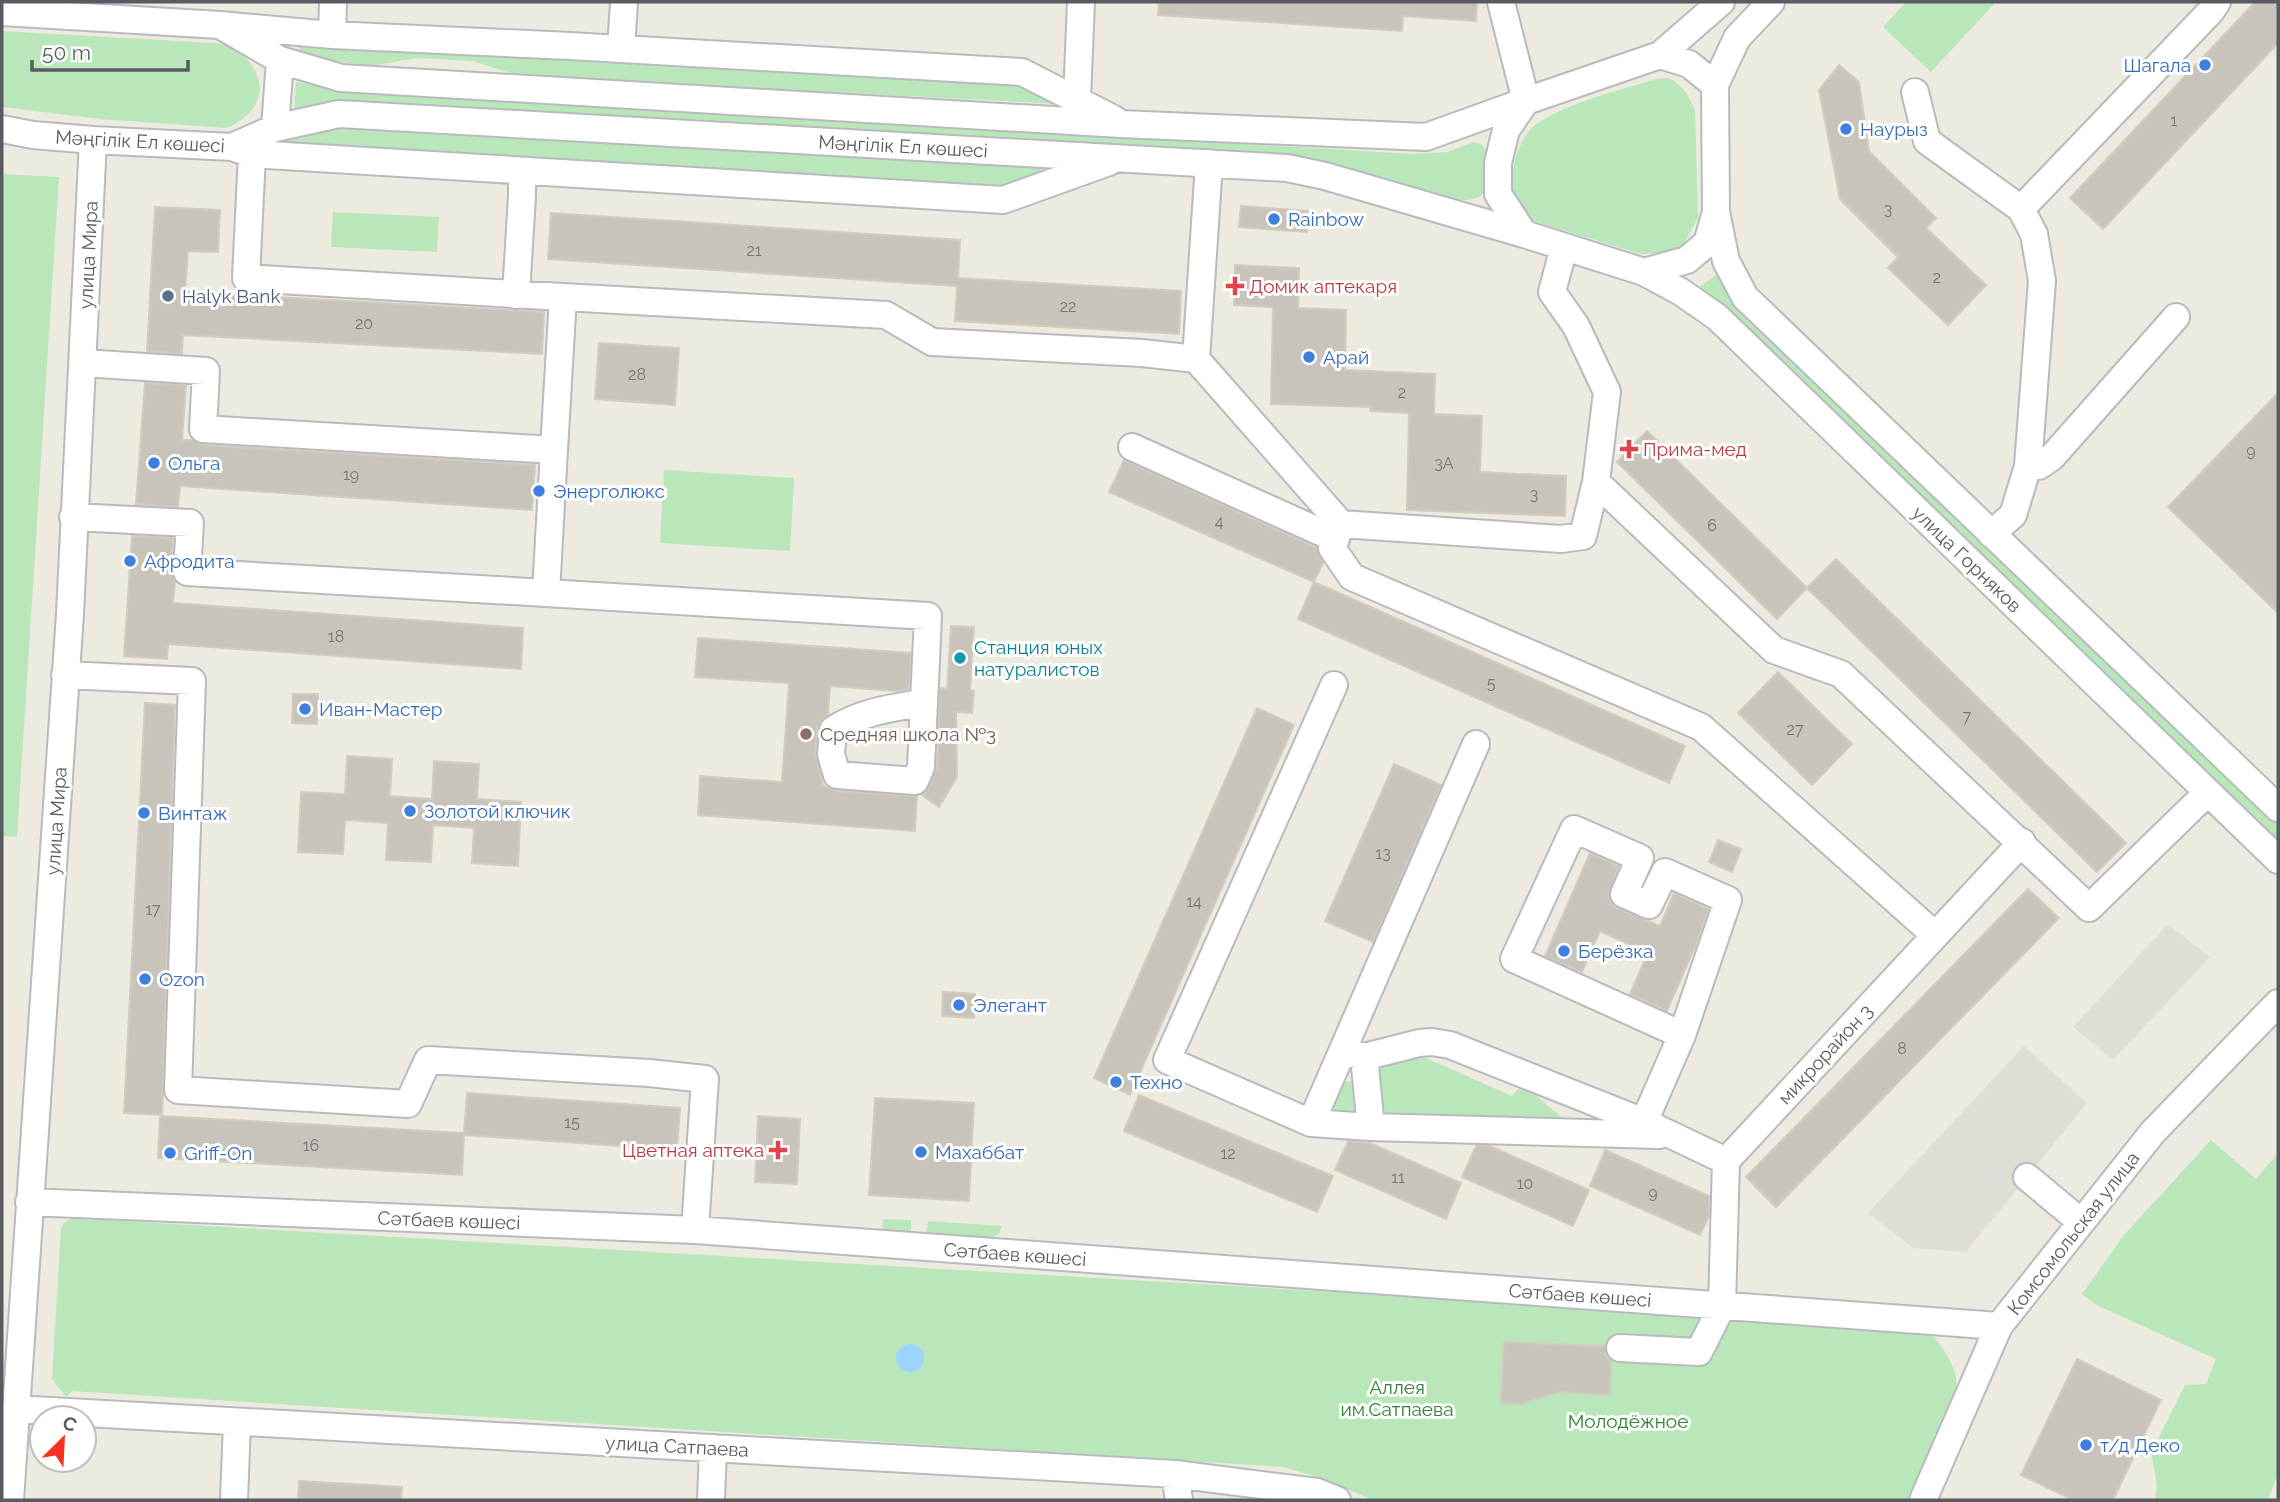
<svg xmlns="http://www.w3.org/2000/svg" width="2280" height="1502" viewBox="0 0 2280 1502" font-family="Raleway,sans-serif">
<style>
.industrial{fill:#e0ddd7}
.green{fill:#b9e7ba}
.water{fill:#9dd3ff}
.building{fill:#c8c4bc;stroke:#d2ccbd;stroke-width:2}
.lines{fill:none;stroke-linecap:round;stroke-linejoin:round}
.minor-casing{stroke:#b8bac0;stroke-width:30}
.minor{stroke:#fff;stroke-width:26}
.shop-dot{fill:#3f7fe0;stroke:#fff;stroke-width:2.5}
.health-dot{fill:#e0444e;stroke:#fff;stroke-width:2.5}
.service-dot{fill:#5c6f8a;stroke:#fff;stroke-width:2.5}
.culture-dot{fill:#0f9aa8;stroke:#fff;stroke-width:2.5}
.education-dot{fill:#8d6e63;stroke:#fff;stroke-width:2.5}
.labels{text-anchor:middle;dominant-baseline:central;stroke-width:6;stroke-linejoin:round;paint-order:stroke}
.number-label{font-size:16px;fill:#747678}
.shop-label{font-size:19px;fill:#366cbe;stroke:#fff;text-anchor:start}
.street-label{font-size:19px;fill:#585c62;stroke:#fff}
.health-label{font-size:19px;fill:#be3a42;stroke:#fff;text-anchor:start}
.service-label{font-size:19px;fill:#4e5e75;stroke:#fff;text-anchor:start}
.culture-label{font-size:19px;fill:#0d838f;stroke:#fff;text-anchor:start}
.education-label{font-size:19px;fill:#785e54;stroke:#fff;text-anchor:start}
.park-label{font-size:19px;fill:#2e8433;stroke:#fff}
</style>
<rect width="100%" height="100%" fill="#edeadf"/>
<path class="industrial" d="M2168,924L2210,957L2113,1060L2073,1027Z
M2024,1046L2087,1103L1966,1252L1913,1248L1868,1213Z"/>
<path class="green" d="M1906,2H1996L1931,72L1883,27Z
M2,31L230,44C268,70 272,108 227,128L100,119L2,107Z
M296,40L1012,75L1079,105L519,76L473,61L416,58L371,66L322,59L301,52Z
M1669,78C1684,86 1689,96 1695,111L1698,218L1683,245L1669,253L1641,254L1533,221C1515,209 1509,199 1512,176C1514,162 1519,143 1529,131C1549,107 1624,89 1656,79Z
M296,82L335,90L367,93L1414,154L1447,152L1473,142L1481,144L1489,153C1489,185 1492,203 1453,200L1331,166L294,113Z
M347,126L1070,165L1005,189L277,143L298,133Z
M2,174L59,177L17,837L2,836Z
M333,212L439,217L437,252L331,247Z
M1716,275L1737,307L2278,823V842L1722,309L1694,291Z
M664,470L794,478L790,551L660,543Z
M1419,1055L1512,1096L1518,1089L1532,1092L1576,1130L1387,1119L1376,1085L1377,1072L1386,1064Z
M1353,1081L1362,1089V1107L1355,1114H1339L1331,1105L1341,1082Z
M2211,1140L2256,1179L2278,1153V1473L2268,1500H2155L2157,1485L2151,1453L2185,1385L2206,1384L2216,1359L2096,1305L2082,1294L2125,1234Z
M72,1218L1915,1326C1929,1330 1935,1337 1943,1349C1949,1357 1954,1368 1956,1378C1960,1403 1923,1475 1913,1500H1373L1321,1478L1283,1467L72,1391L66,1397L52,1379L61,1228L65,1222Z
M883,1219L911,1220V1237L882,1236Z
M928,1221L1002,1226L999,1234L981,1242L926,1238Z"/>
<path class="water" d="M896 1358a14 14 0 1 1 28 0a14 14 0 1 1-28 0Z"/>
<path class="building" d="M1159,2H1477L1476,21L1403,16L1402,31L1158,15Z
M2255,2H2278V43L2103,229L2070,198Z
M1839,65L1859,82L1869,151L1936,218L1926,228L1986,285L1948,325L1888,268L1898,257L1840,199L1819,90Z
M1241,206L1308,211L1307,232L1239,227Z
M155,207L220,210L218,252L188,251L185,292L544,312L542,354L183,335L182,354L147,351Z
M551,213L960,240L958,278L1181,291L1179,334L955,321L957,286L548,259Z
M1235,265L1299,268L1298,308L1346,310L1345,370L1435,374L1434,414L1482,416L1480,472L1566,476L1565,516L1407,510L1409,413L1370,411V407L1271,404L1273,307L1234,305Z
M599,343L679,348L675,405L595,399Z
M145,383L186,385L182,440H193L202,445L535,465L532,510L180,486L178,507L136,504Z
M2278,393V613L2168,507Z
M1647,431L1807,588L1777,619L1617,462Z
M1124,460L1317,548L1323,563L1314,582L1109,492Z
M132,536L173,538L171,571L175,582L173,603L523,628L521,669L168,644L167,659L124,656Z
M1836,559L2126,843L2097,872L1807,588Z
M1314,582L1685,746L1669,783L1298,619Z
M951,626L974,627L970,690L974,691L972,713L956,712L957,777L939,807L922,795L929,787L937,768L940,688L947,689Z
M698,638L911,653L909,689L897,691L830,686L828,715L820,721L817,728L815,753L823,785L828,788L836,791L917,796L915,831L698,815L700,776L782,782L789,683L695,677Z
M1778,672L1852,744L1812,785L1738,713Z
M293,694H318L317,724L292,723Z
M145,703L175,705L162,1115L124,1113Z
M1257,708L1294,725L1130,1095L1094,1078Z
M347,756L392,759L390,796L432,799L434,761L479,764L477,799L521,802L518,866L472,863L474,828L433,825L431,862L386,860L388,823L345,820L343,854L298,852L301,792L345,794Z
M1394,764L1441,785L1373,942L1325,921Z
M1718,840L1741,849L1732,872L1709,862Z
M1590,853L1619,866L1608,895L1612,905L1618,908L1660,926L1674,893L1708,909L1695,947L1667,1011L1630,994L1648,953L1600,931L1582,972L1545,956Z
M2028,889L2059,918L1776,1207L1746,1177Z
M943,992L975,994L974,1018L942,1016Z
M467,1093L680,1108L677,1150L464,1135L462,1175L158,1158L160,1116L464,1133Z
M1139,1095L1333,1176L1317,1212L1124,1131Z
M875,1098L974,1103L969,1201L869,1195Z
M758,1116L800,1119L797,1184L755,1182Z
M1348,1141L1370,1143L1461,1183L1446,1219L1335,1170Z
M1476,1146H1490L1589,1190L1573,1226L1462,1177Z
M1605,1150L1709,1196V1216L1700,1235L1590,1186Z
M1504,1342L1605,1346L1606,1355L1611,1361L1610,1395L1559,1392L1521,1404L1501,1403Z
M2077,1359L2161,1400L2113,1500H2073L2021,1475Z
M299,1481L402,1487L401,1500H298Z"/>
<g class="lines">
<g class="minor-casing">
<path id="minor" d="M2,12L220,25L280,60L275,128L232,147L93,140L33,135L2,129
M220,25L332,35L570,46L1022,72L1114,119
M332,35L333,2
M621,49L624,2
M1660,55L1689,64L1715,85L1716,212L1707,243L1687,260L1644,272L1524,234L1498,194V163L1506,130L1526,101L1660,55L1721,2
M280,60L341,78L1121,124L1426,137L1526,101L1501,2
M1715,85L1737,38L1771,2
M1915,92L1927,141L2021,209L2034,234L2042,281L2028,466L2013,515L1991,534
M1077,99L1081,2
M275,128L339,114L1287,168L1325,176L1524,234
M232,147L252,154L1003,200L1109,162
M252,154L246,278L563,297
M2021,209L2211,11L2217,2
M1716,212L1726,261L1745,297L2278,808
M1644,272L1681,292L1717,317L2278,860
M516,295L522,196V173
M1196,359L1209,163
M1132,447L1336,539
M554,450L563,297L886,315L932,342L1142,353L1196,359L1341,524L1561,539L1583,536L1596,482L1607,392L1576,326L1552,292L1564,247
M2028,466H2039L2052,457L2176,317
M1596,482L1774,650L1841,674L2089,908L2208,792
M73,517L190,523L187,572L546,593L554,450L203,429L206,371L83,363
M1341,524L1332,548L1352,577L1701,727L1935,935
M546,593L928,616L921,767L915,781L837,775L831,754L833,730C860,712 891,708 922,703
M65,675L192,681L178,1090L408,1104L428,1060L649,1073L705,1079L695,1230
M1334,685L1167,1060L1311,1123L1476,744
M1343,1051L1364,1057L1419,1043L1432,1042L1450,1045L1644,1122L1726,1161
M1364,1057L1371,1127
M1644,1122L1682,1035L1514,959L1574,829L1640,858L1624,894L1649,905L1665,872L1728,900L1682,1035
M1311,1123L1371,1127L1659,1135
M2027,1177L2081,1222
M29,1202L695,1230L1999,1326
M1620,1348L1699,1352L1722,1306L1726,1161L2022,842
M15,1409L1175,1474L1317,1492L1337,1500
M1175,1474L1179,1500
M10,1500L70,614L93,140
M234,1500L237,1422
M711,1500L713,1448
M1923,1500L1999,1326L2153,1132L2278,1003"/>
</g>
<use href="#minor" class="minor"/>
</g>
<g class="shop-dot">
<circle cx="2205" cy="65" r="7"/>
<circle cx="1846" cy="129" r="7"/>
<circle cx="1274" cy="219" r="7"/>
<circle cx="1309" cy="357" r="7"/>
<circle cx="154" cy="463" r="7"/>
<circle cx="539" cy="491" r="7"/>
<circle cx="130" cy="561" r="7"/>
<circle cx="305" cy="709" r="7"/>
<circle cx="410" cy="811" r="7"/>
<circle cx="144" cy="813" r="7"/>
<circle cx="1564" cy="951" r="7"/>
<circle cx="145" cy="979" r="7"/>
<circle cx="959" cy="1005" r="7"/>
<circle cx="1116" cy="1082" r="7"/>
<circle cx="921" cy="1152" r="7"/>
<circle cx="170" cy="1153" r="7"/>
<circle cx="2086" cy="1445" r="7"/>
</g>
<g class="health-dot">
<path d="M1231.5 275.5h7v7h7v7h-7v7h-7v-7h-7v-7h7z"/>
<path d="M1625.5 438.5h7v7h7v7h-7v7h-7v-7h-7v-7h7z"/>
<path d="M774.5 1139.5h7v7h7v7h-7v7h-7v-7h-7v-7h7z"/>
</g>
<circle class="service-dot" cx="168" cy="296" r="7"/>
<circle class="culture-dot" cx="960" cy="658" r="7"/>
<circle class="education-dot" cx="806" cy="734" r="7"/>
<g class="labels">
<g class="number-label">
<text x="2174" y="120">1</text>
<text x="1888" y="209">3</text>
<text x="754" y="250">21</text>
<text x="1937" y="277">2</text>
<text x="1068" y="306">22</text>
<text x="364" y="323">20</text>
<text x="637" y="374">28</text>
<text x="1402" y="392">2</text>
<text x="2251" y="450">9</text>
<text x="1444" y="463">3А</text>
<text x="351" y="474">19</text>
<text x="1534" y="494">3</text>
<text x="1219" y="521">4</text>
<text x="1712" y="525">6</text>
<text x="336" y="636">18</text>
<text x="1491" y="683">5</text>
<text x="1967" y="716">7</text>
<text x="1795" y="729">27</text>
<text x="1383" y="853">13</text>
<text x="1194" y="901">14</text>
<text x="153" y="909">17</text>
<text x="1902" y="1048">8</text>
<text x="572" y="1122">15</text>
<text x="311" y="1145">16</text>
<text x="1228" y="1153">12</text>
<text x="1398" y="1177">11</text>
<text x="1525" y="1183">10</text>
<text x="1653" y="1192">9</text>
</g>
<g class="shop-label">
<text x="2191" y="65" text-anchor="end">Шагала</text>
<text x="1860" y="129">Наурыз</text>
<text x="1288" y="219">Rainbow</text>
<text x="1323" y="357">Арай</text>
<text x="168" y="463">Ольга</text>
<text x="553" y="491">Энерголюкс</text>
<text x="144" y="561">Афродита</text>
<text x="319" y="709">Иван-Мастер</text>
<text x="424" y="811">Золотой ключик</text>
<text x="158" y="813">Винтаж</text>
<text x="1578" y="951">Берёзка</text>
<text x="159" y="979">Ozon</text>
<text x="973" y="1005">Элегант</text>
<text x="1130" y="1082">Техно</text>
<text x="935" y="1152">Махаббат</text>
<text x="184" y="1153">Griff-On</text>
<text x="2100" y="1445">т/д Деко</text>
</g>
<g class="street-label">
<text transform="translate(140 141) rotate(3)">Мәңгілік Ел көшесі</text>
<text transform="translate(903 146) rotate(3)">Мәңгілік Ел көшесі</text>
<text transform="translate(88 255) rotate(-87)">улица Мира</text>
<text transform="translate(1967 559) rotate(44)">улица Горняков</text>
<text transform="translate(56 821) rotate(-86)">улица Мира</text>
<text transform="translate(1825 1054) rotate(-47)">микрорайон 3</text>
<text transform="translate(449 1220) rotate(2)">Сәтбаев көшесі</text>
<text transform="translate(2073 1233) rotate(-52)">Комсомольская улица</text>
<text transform="translate(1015 1254) rotate(4)">Сәтбаев көшесі</text>
<text transform="translate(1580 1295) rotate(4)">Сәтбаев көшесі</text>
<text transform="translate(677 1446) rotate(3)">улица Сатпаева</text>
</g>
<g class="health-label">
<text x="1249" y="286">Домик аптекаря</text>
<text x="1643" y="449">Прима-мед</text>
<text x="764" y="1150" text-anchor="end">Цветная аптека</text>
</g>
<g class="service-label">
<text x="182" y="296">Halyk Bank</text>
</g>
<g class="culture-label">
<text x="974" y="647">Станция юных<tspan x="974" dy="22">натуралистов</tspan></text>
</g>
<g class="education-label">
<text x="820" y="734">Средняя школа №3</text>
</g>
<g class="park-label">
<text x="1397" y="1387">Аллея<tspan x="1397" dy="22">им.Сатпаева</tspan></text>
<text x="1628" y="1421">Молодёжное</text>
</g>
</g>
<rect width="2280" height="1502" fill="none" stroke="#585c62" stroke-width="7"/>
<g transform="translate(63 1439) rotate(24)"><circle r="33" fill="#ffffff" stroke="#bcbec0" stroke-width="2"/>
<path d="M0-5L12 26L0 18L-12 26Z" fill="#f5321d"/>
<text y="-10" font-size="19" font-weight="bold" text-anchor="middle" fill="#585c62">С</text>
</g>
<path d="M32 60v10h156v-10" fill="none" stroke="#585c62" stroke-width="3.5"/>
<text x="42" y="60" font-size="21" fill="#585c62" stroke="#ffffff" stroke-width="5" paint-order="stroke">50 m</text>
</svg>
